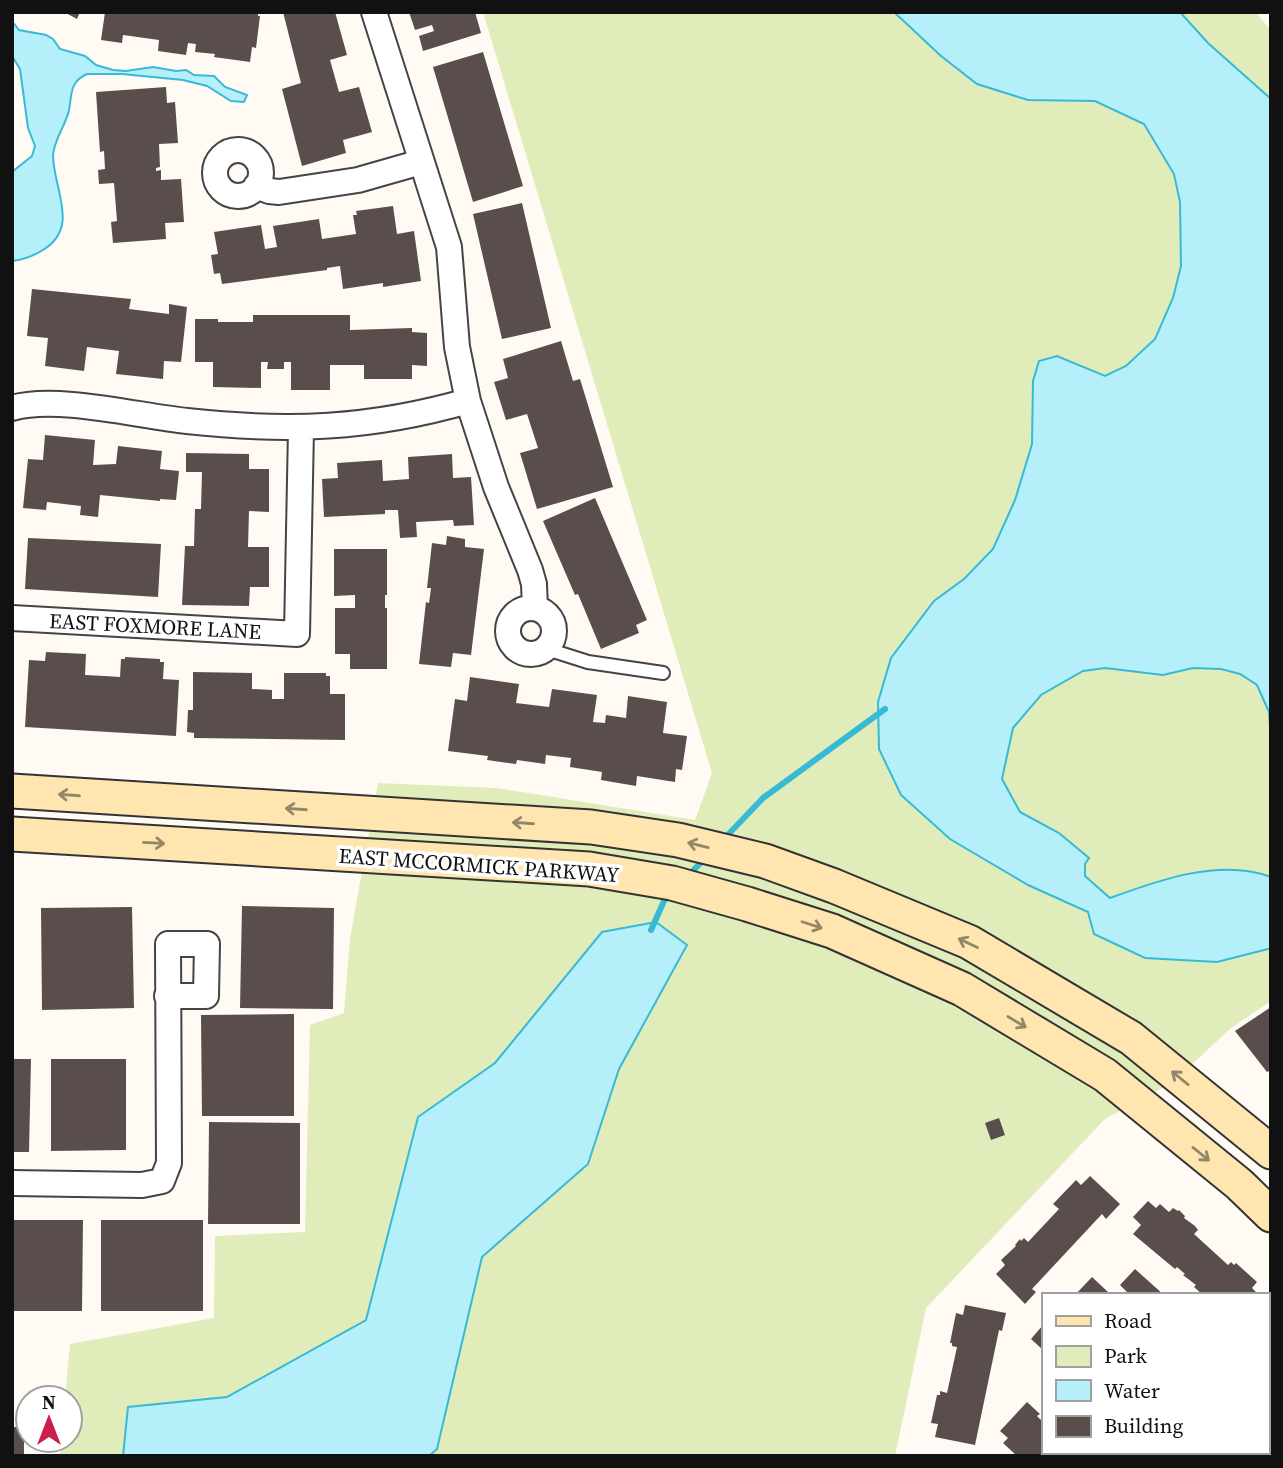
<svg xmlns="http://www.w3.org/2000/svg" width="1283" height="1468" viewBox="0 0 1283 1468" font-family="'Source Serif 4',serif">
<style>
.green{fill:#e0edba}
.water{fill:#b5effa;stroke:#38b9d6;stroke-width:2}
.lines{fill:none;stroke-linecap:round;stroke-linejoin:round}
.stream{stroke:#38b9d6;stroke-width:6}
.building{fill:#5a4e4c}
.lane-casing{stroke:#444;stroke-width:16}
.street-casing{stroke:#444;stroke-width:28}
.secondary-casing{stroke:#333;stroke-width:37}
.lane{stroke:#fff;stroke-width:12}
.street{stroke:#fff;stroke-width:24}
.secondary{stroke:#ffe5af;stroke-width:33}
.oneway{stroke:#948668}
.labels{text-anchor:middle;dominant-baseline:central;stroke-width:7;stroke-linejoin:round;paint-order:stroke}
.street-label{font-size:21px;fill:#111;stroke:#fff}
</style>
<rect width="100%" height="100%" fill="#fffaf4"/>
<path class="green" d="M483,12H1256L1271,31V1001L1231,1028L1173,1082L1105,1119L926,1308L895,1456H60L61,1440H70V1398H65L70,1344L214,1318L215,1236L305,1232L310,1025L344,1013L350,938L378,783L497,788L695,820L712,773Z"/>
<path class="water" d="M894,12H1180L1208,43L1271,99V740L1269,712L1257,685L1240,674L1221,669L1193,668L1163,675L1105,668L1083,671L1041,695L1013,728L1002,779L1020,812L1059,833L1089,858L1085,864V876L1110,898C1159,880 1220,858 1271,877V948L1268,949L1217,962L1145,958L1094,934L1088,912L1028,885L950,839L901,795L879,749L878,702L891,658L934,601L964,579L993,549L1015,500L1032,444L1033,381L1039,361L1057,356L1105,376L1126,366L1155,339L1173,298L1181,266L1180,202L1174,174L1144,124L1095,101L1028,100L977,84L941,56Z
M12,21L19,30L46,35L53,39L60,49L85,56L96,65L113,70L126,71L153,67L176,71L186,70L194,75L214,76L225,87L247,95L244,102L231,101L207,86L183,80L122,74H87C69,82 72,95 69,110C66,125 53,141 53,156C54,191 80,227 43,250C33,256 24,260 12,261V172L32,156L35,146L28,128L20,69L12,56Z
M656,922L687,945L619,1069L588,1164L482,1257L437,1449L429,1456H123L128,1407L227,1397L366,1320L418,1117L495,1063L602,932Z"/>
<g class="lines">
<path class="stream" d="M722,841L763,798L885,709
M688,876L705,858
M651,930L664,901L671,894"/>
</g>
<path class="building" d="M64,12H80L77,19Z
M105,12H258V16H260L256,48L252,47L250,62L214,57L215,54L195,52L196,44L188,43L186,55L158,51L159,40L123,35L122,43L101,40Z
M283,12H335L347,55L330,60L339,92L359,87L372,132L343,140L346,153L302,166L282,89L301,83Z
M409,12H475L481,33L423,51L419,36L434,31L432,25L415,30Z
M483,52L523,186L473,202L433,67Z
M166,87L167,103L175,102L178,143L159,144L160,167L156,168V171L161,170V180L181,179L184,222L165,223L166,239L113,243L111,222L117,221L114,183L99,184L98,170L105,169L104,151L100,152L96,92Z
M522,203L551,328L502,339L473,214Z
M393,206L397,234L414,231L421,281L383,287V283L343,289L340,266L327,268V270L222,284L220,273L214,274L211,255L218,254L214,232L261,225L265,249L277,247L273,226L319,219L322,239L356,234L353,215H357L356,211Z
M32,289L131,299L129,309L169,314V304L187,307L181,362L164,361L163,379L116,374L119,351L87,347L84,371L45,366L48,338L27,336Z
M253,315H350V330L412,328V332L427,333V366L412,365V379H364V365H330V390H291V362H284V369H267L268,362H261V388L213,387V362H195V319H218V322H253Z
M561,341L573,381L580,379L613,487L537,509L520,453L538,448L527,414L506,420L494,382L508,378L503,359Z
M45,435L95,440L93,465L116,464L118,446L162,451L160,469L179,471L176,500L160,499V501L100,495L98,517L80,515L81,506L47,502L46,510L23,508L28,459L43,460Z
M186,453L249,454V469H269V512L249,511L248,547H269V587H250L249,606L182,605L185,546H194L195,509H201L202,472H186Z
M452,454L453,478L471,477L474,525L454,526L453,520L416,522L417,537L400,538L398,510H385V514L324,517L322,479L338,478L337,463L382,460L383,481L409,479L408,457Z
M595,498L647,620L636,625L639,633L601,649L578,594L575,595L543,521Z
M447,536L465,539V547L484,549L471,655L453,653L451,667L419,664L426,602L429,603L431,588H427L432,543L446,545Z
M28,538L161,544L158,597L25,589Z
M334,549H387V595H385V608H387V669H350V654H335V608H355V595L334,596Z
M46,652L86,654L85,675L105,676L120,677L121,659H125V657L160,659V662H164L163,679L179,680L176,736L25,727L29,660L45,661Z
M193,672L252,673V689L272,690V699H284V673H326V676H330V694H345V740L194,738V733L187,732L188,710H193Z
M470,677L519,684L516,703L549,707L552,689L597,695L593,722L605,723L606,715L626,718L628,696L667,702L663,733L687,736L682,770L676,769L675,782L637,776L636,786L601,780L602,772L570,767L571,758L546,755L545,764L517,760L516,764L487,760L488,756L448,751L455,699L467,701Z
M242,906L334,908L333,1009L240,1008Z
M132,907L134,1008L42,1010L41,908Z
M1271,1007V1070L1267,1072L1235,1031Z
M294,1014V1116H202L201,1015Z
M12,1059H31L29,1152H12Z
M51,1059H126V1150L51,1151Z
M999,1118L1005,1135L991,1140L985,1123Z
M209,1122L300,1123V1224H208Z
M1090,1176L1120,1204L1106,1219L1102,1214L1032,1289L1036,1292L1025,1304L996,1274L1005,1265L1001,1260L1016,1246L1015,1245L1020,1239L1021,1241L1024,1238L1028,1242L1059,1209L1053,1204L1076,1180L1081,1185Z
M1148,1201L1156,1208L1160,1204L1169,1212L1173,1208L1178,1211L1179,1210L1185,1216L1184,1218L1195,1226L1198,1230L1194,1234L1228,1265L1231,1262L1234,1265L1236,1263L1257,1282L1252,1288L1259,1295H1203L1194,1287L1196,1285L1183,1275L1185,1274L1177,1267L1175,1269L1133,1234L1141,1225L1133,1217Z
M12,1220H83L82,1311H12Z
M101,1220H203V1311H101Z
M1135,1269L1164,1295H1130L1120,1285Z
M1092,1277L1108,1292L1106,1295H1075Z
M965,1305L1006,1313L1002,1331L999,1330L975,1445L935,1437L938,1424L931,1423L937,1395H940V1391L947,1393L957,1347L952,1346V1343H950L956,1313L963,1315Z
M1043,1325V1350L1031,1339Z
M1271,1339V1395L1267,1399V1343Z
M1027,1402L1040,1414L1037,1416L1043,1422V1452H1074L1077,1456H1017L1003,1443L1008,1438L1000,1431Z
M12,1427H24V1456H12Z
M1117,1452H1149L1152,1456H1121Z"/>
<g class="lines">
<g class="lane-casing">
<path id="lane" d="M547,649L588,662L663,673"/>
</g>
<g class="street-casing">
<path id="street" d="M374,12L449,247L457,347L468,401L496,487L530,570L534,584L535,608
M215 173a23 23 0 1 1 46 0a23 23 0 1 1-46 0Z
M256,186L269,191L279,192L358,180L421,162
M12,408C58,395 138,416 187,421C288,432 370,429 468,401
M508 631a23 23 0 1 1 46 0a23 23 0 1 1-46 0Z
M12,618L297,634L301,429
M12,1183L142,1185L162,1181L169,1163L168,944H207L206,996H167"/>
</g>
<g class="secondary-casing">
<path id="secondary" d="M12,791L591,827L678,840L765,861L834,886L969,942L1131,1038L1271,1152
M12,834L589,869L672,883L747,904L832,931L962,989L1105,1075L1239,1184L1271,1215"/>
</g>
<use href="#lane" class="lane"/>
<use href="#street" class="street"/>
<use href="#secondary" class="secondary"/>
</g>
<defs><path id="oneway-shaft" d="M-6 0H5M1.5-3L5.5 0L1.5 3" fill="none" stroke-width="1.6" stroke-linecap="round" stroke-linejoin="round" transform="scale(1.75)"/></defs>
<g class="oneway">
<use href="#oneway-shaft" transform="translate(69 795) rotate(-176)"/>
<use href="#oneway-shaft" transform="translate(296 809) rotate(-176)"/>
<use href="#oneway-shaft" transform="translate(523 823) rotate(-176)"/>
<use href="#oneway-shaft" transform="translate(154 843) rotate(3)"/>
<use href="#oneway-shaft" transform="translate(698 845) rotate(-166)"/>
<use href="#oneway-shaft" transform="translate(812 925) rotate(18)"/>
<use href="#oneway-shaft" transform="translate(968 943) rotate(-154)"/>
<use href="#oneway-shaft" transform="translate(1017 1022) rotate(31)"/>
<use href="#oneway-shaft" transform="translate(1180 1078) rotate(-141)"/>
<use href="#oneway-shaft" transform="translate(1201 1154) rotate(39)"/>
</g>
<g class="labels">
<g class="street-label">
<text transform="translate(155 626) rotate(3)">EAST FOXMORE LANE</text>
<text transform="translate(479 865) rotate(4)">EAST MCCORMICK PARKWAY</text>
</g>
</g>
<rect width="1283" height="1468" fill="none" stroke="#111111" stroke-width="28"/>
<rect x="1042" y="1293" width="228" height="161" fill="#ffffff" stroke="#a0a0a0" stroke-width="2"/>
<rect x="1056" y="1316" width="35" height="10" fill="#ffe5af" stroke="#a0a0a0" stroke-width="2"/>
<text x="1104" y="1328" font-size="21" fill="#111111">Road</text>
<rect x="1056" y="1346" width="35" height="21" fill="#e0edba" stroke="#a0a0a0" stroke-width="2"/>
<text x="1104" y="1363" font-size="21" fill="#111111">Park</text>
<rect x="1056" y="1380" width="35" height="21" fill="#b5effa" stroke="#a0a0a0" stroke-width="2"/>
<text x="1104" y="1398" font-size="21" fill="#111111">Water</text>
<rect x="1056" y="1416" width="35" height="21" fill="#5a4e4c" stroke="#a0a0a0" stroke-width="2"/>
<text x="1104" y="1433" font-size="21" fill="#111111">Building</text>
<g transform="translate(49 1419)"><circle r="33" fill="#ffffff" stroke="#a0a0a0" stroke-width="2"/>
<path d="M0-5L12 26L0 18L-12 26Z" fill="#cb1e4c"/>
<text y="-10" font-size="19" font-weight="bold" text-anchor="middle" fill="#111111">N</text>
</g>
</svg>
